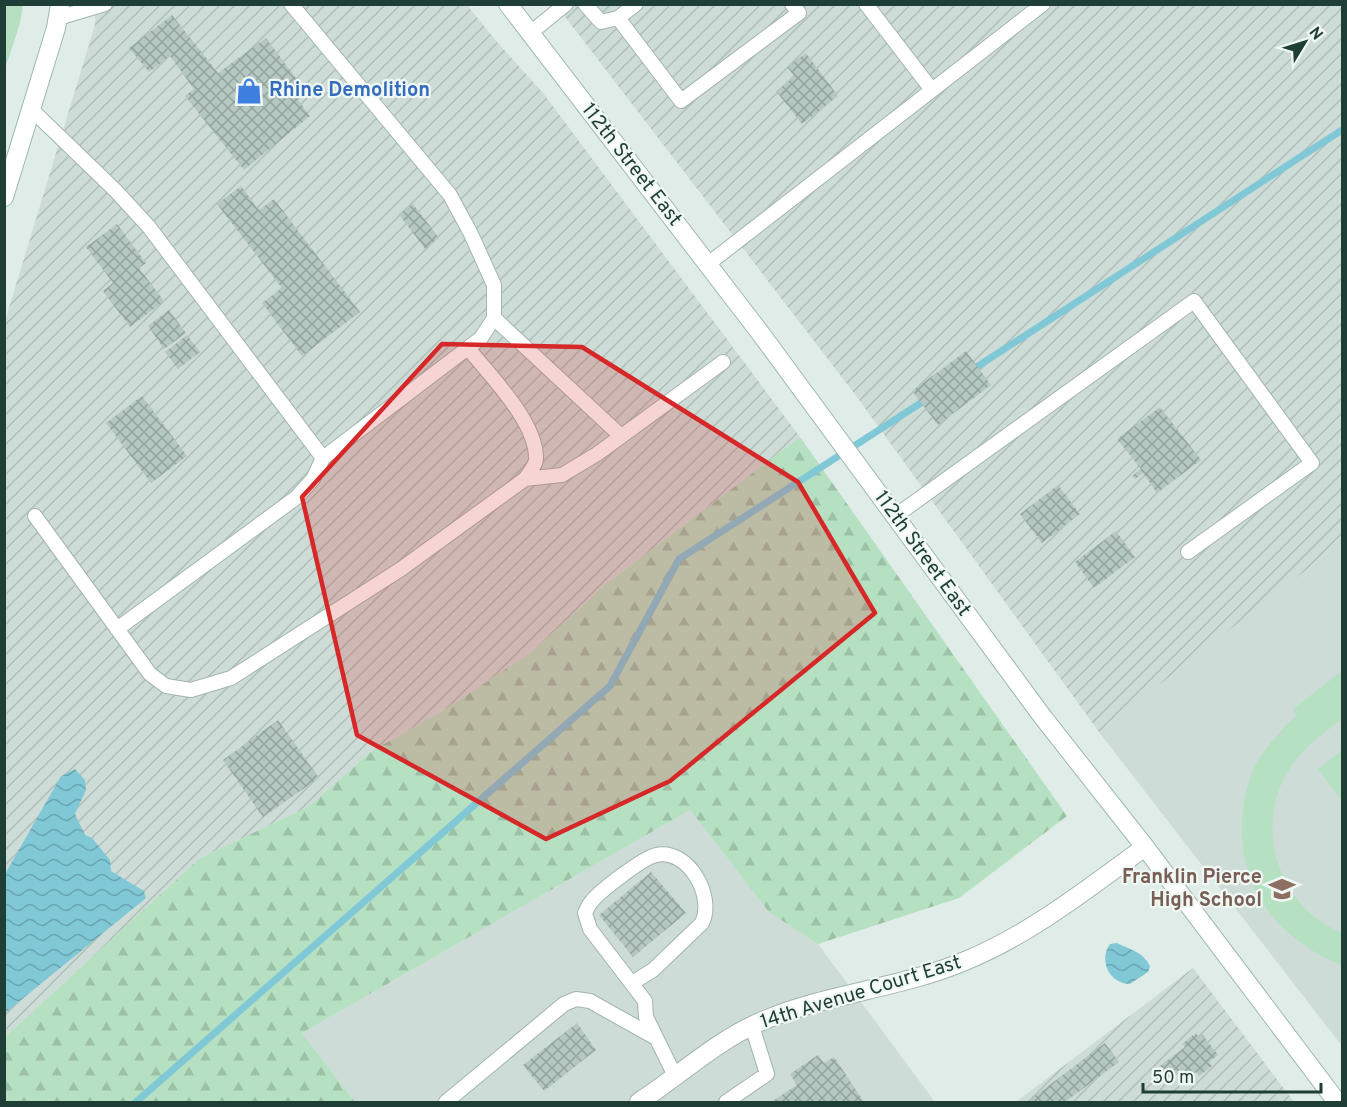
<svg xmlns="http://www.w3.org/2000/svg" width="1347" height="1107" viewBox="0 0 1347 1107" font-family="Overpass,sans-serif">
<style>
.built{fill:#cddcd6}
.industrial{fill:url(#industrial-furrows)}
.grass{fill:#b6e0c2}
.forest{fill:url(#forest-firs)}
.water{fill:url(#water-waves)}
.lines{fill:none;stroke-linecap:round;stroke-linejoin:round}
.stream{stroke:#81c8d7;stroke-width:7}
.building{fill:url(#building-cross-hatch)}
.lane-casing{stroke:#a2b4ae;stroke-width:16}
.street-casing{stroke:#a2b4ae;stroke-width:20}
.secondary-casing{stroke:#9db9b0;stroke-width:20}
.lane{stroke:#fff;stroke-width:14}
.street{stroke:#fff;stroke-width:18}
.secondary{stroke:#fff;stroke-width:18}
.marked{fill:#d62828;fill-opacity:0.2;stroke:#d62828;stroke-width:4.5;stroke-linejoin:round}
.labels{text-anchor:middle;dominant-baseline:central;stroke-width:4.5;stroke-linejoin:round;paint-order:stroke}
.shop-label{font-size:20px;font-weight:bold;fill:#366cbe;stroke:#f0f8f4;text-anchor:start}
.street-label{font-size:20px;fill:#1f3e36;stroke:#f0f8f4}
.education-label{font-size:20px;font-weight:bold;fill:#785e54;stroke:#f0f8f4;text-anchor:end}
</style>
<defs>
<pattern id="industrial-furrows" width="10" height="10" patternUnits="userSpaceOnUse" patternTransform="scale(1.5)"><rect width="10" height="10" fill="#cddcd6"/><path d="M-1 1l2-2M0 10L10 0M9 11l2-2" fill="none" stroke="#b0beb8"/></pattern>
<pattern id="forest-firs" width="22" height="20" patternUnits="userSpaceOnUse" patternTransform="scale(1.5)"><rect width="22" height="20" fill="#b6e0c2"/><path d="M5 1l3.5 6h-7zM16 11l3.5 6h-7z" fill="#9cc1a7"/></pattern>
<pattern id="water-waves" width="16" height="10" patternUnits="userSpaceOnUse" patternTransform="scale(1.5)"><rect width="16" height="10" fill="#81c8d7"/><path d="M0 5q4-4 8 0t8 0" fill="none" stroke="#69a4af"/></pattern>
<pattern id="building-cross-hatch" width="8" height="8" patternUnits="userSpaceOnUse" patternTransform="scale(1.5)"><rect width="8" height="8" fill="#b4c7c0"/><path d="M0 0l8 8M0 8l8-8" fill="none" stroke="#92a39d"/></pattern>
</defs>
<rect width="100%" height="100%" fill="#dfece7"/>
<path class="built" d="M1342,542V1046L1099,732Z
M690,810L769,912L818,944L935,1102H355L302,1033Z"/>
<path class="industrial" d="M95,5H467L497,42L543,93L800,437L605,585L534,650L449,707L372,751L308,807L200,858L5,1037V321L95,25Z
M556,5H1342V542L1099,732L854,393Z
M1193,968L1294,1102H1016Z"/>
<path class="grass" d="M5,4L23,5L20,23L5,69Z
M1342,671V719C1324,733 1305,746 1292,765C1251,823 1277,907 1342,933V965C1281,942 1239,890 1242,822C1243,803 1247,781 1256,764C1267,745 1281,730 1297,715L1293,709Z
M1342,750V801L1318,769Z"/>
<path class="forest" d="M800,437L1067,816L959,898L818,944L769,912L690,810L302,1033L355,1102H5V1037L200,858L308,807L372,751L449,707L534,650L605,585Z"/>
<path class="water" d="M75,769L85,780L86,790L75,814L85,835L92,838L110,860L111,871L144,891L146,898L5,1013V874L61,776Z
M1117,943C1131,950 1143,952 1150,966L1148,972L1130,984C1110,984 1098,961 1110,944Z"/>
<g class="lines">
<path class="stream" d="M972,370L1342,130
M136,1102L610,686L679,559L927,399"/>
</g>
<path class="building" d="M172,15L218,73L266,38L307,93L298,100L310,116L244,170L185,96L194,89L170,56L149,72L129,48Z
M806,53L838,96L802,124L776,91L795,77L787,67Z
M241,186L259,210L274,199L360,312L302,356L262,303L282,288L217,204Z
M413,204L439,238L425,249L399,214Z
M117,224L146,263L139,268L164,301L130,327L103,291L113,283L86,247Z
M169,310L186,333L164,349L148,326Z
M187,335L200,352L178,369L165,352Z
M966,351L991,385L938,425L912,391Z
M142,396L187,456L151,483L106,423Z
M1160,407L1201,460L1157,493L1143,473L1135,479L1132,476L1141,469L1117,439Z
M1058,485L1080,514L1042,543L1020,514Z
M1116,531L1135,557L1094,588L1075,562Z
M278,720L319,778L263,817L223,760Z
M651,872L686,913L633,957L599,915Z
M577,1023L596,1050L544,1091L523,1065Z
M1196,1033L1198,1036L1202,1034L1218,1055L1209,1062L1212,1066L1199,1076L1196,1072L1189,1077L1182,1070L1170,1079L1160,1066L1185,1047L1182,1044Z
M1105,1043L1119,1062L1065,1102H1027Z
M818,1055L824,1063L834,1057L864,1102H771L797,1085L790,1074Z"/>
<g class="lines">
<g class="lane-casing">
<path id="lane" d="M585,4L601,22L618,18L636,4
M866,4L932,90
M58,18L105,4
M618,18L681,101L799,13L792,4
M529,34L566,4
M32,110L116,191L149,227L323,458L481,338L494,318V285L471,234L450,195L291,4
M708,264L1043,4
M494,318L621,436
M525,479L562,475L597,454L723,362
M35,516L150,674L166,686L191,690L231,678L401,569L525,479C529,473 536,465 536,459C537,422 490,376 468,348
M894,517L1194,301L1312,463L1188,552
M117,629L297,497L313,479L323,458
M632,983L653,970L702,923C715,897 689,848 656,855C643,858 601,890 592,901C589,904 587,909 585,913L590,929L645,1001L646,1017L676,1078
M446,1102L564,1004L576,999L590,1001L656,1038
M726,1102L767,1074L752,1026"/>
</g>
<g class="street-casing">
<path id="street" d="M639,1102C679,1076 716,1041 760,1022C826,993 899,989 965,961C1031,934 1087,889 1145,847"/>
</g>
<g class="secondary-casing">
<path id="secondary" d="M508,4L761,334L1042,716L1145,847L1337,1102
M4,197L56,28L60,4"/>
</g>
<use href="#lane" class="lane"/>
<use href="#street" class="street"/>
<use href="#secondary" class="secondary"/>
</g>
<path class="marked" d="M442,344L582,347L798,482L875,613L670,781L546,839L357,735L302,497Z"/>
<defs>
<g id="shop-bare" transform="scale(2.07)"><path d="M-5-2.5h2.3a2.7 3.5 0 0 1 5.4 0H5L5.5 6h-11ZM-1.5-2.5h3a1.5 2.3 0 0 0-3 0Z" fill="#3f7fe0" stroke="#f0f8f4" stroke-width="2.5" paint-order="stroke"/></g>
<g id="school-bare" transform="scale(2.07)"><path d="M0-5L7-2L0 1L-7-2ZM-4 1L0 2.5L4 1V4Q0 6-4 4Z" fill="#8d6e63" stroke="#f0f8f4" stroke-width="2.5" paint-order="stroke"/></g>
</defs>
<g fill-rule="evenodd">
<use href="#shop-bare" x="249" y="91"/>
<use href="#school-bare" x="1282" y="889"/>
</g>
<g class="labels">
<g class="shop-label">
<text x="269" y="91">Rhine Demolition</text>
</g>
<g class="street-label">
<text transform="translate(631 165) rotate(52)">112th Street East</text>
<text transform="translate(922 554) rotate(54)">112th Street East</text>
<text transform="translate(861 993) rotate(-17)">14th Avenue Court East</text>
</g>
<g class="education-label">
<text x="1262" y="878">Franklin Pierce<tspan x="1262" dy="23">High School</tspan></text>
</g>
</g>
<rect width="1347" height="1107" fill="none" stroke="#1f3e36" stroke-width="12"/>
<g transform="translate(1305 42) rotate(52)" stroke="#f0f8f4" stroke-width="4.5" paint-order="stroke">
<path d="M0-4.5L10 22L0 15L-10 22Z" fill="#1f3e36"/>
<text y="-9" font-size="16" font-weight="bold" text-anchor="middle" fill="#1f3e36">N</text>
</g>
<path d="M1143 1083v9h178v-9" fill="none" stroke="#1f3e36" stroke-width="3"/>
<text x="1152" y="1083" font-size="18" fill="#1f3e36" stroke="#f0f8f4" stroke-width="4.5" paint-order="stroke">50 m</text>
</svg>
